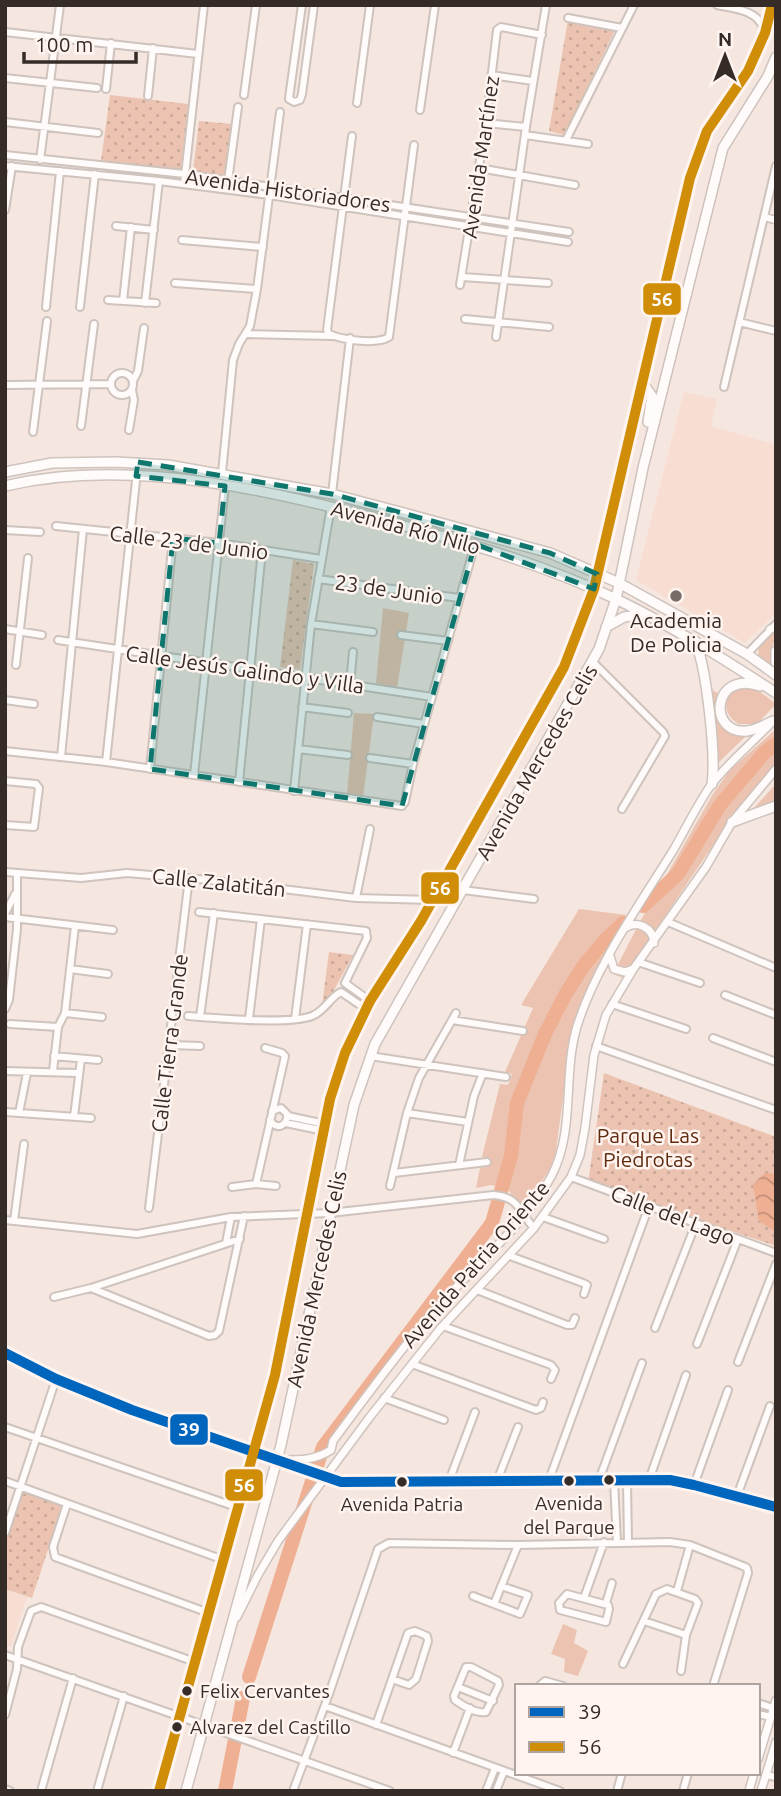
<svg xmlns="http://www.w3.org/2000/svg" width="781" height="1796" viewBox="0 0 781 1796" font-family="Ubuntu,sans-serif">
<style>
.built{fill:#f7ddd2}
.grass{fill:#ebc3b0}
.park{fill:url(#park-dots)}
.water{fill:url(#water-waves)}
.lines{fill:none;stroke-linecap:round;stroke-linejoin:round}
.river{stroke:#efaf92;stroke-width:14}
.minor-casing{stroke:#cec3bd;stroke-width:10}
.tertiary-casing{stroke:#cec3bd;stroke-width:10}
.secondary-casing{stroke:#cec3bd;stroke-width:12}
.minor{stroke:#fefbfa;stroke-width:6}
.tertiary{stroke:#fefbfa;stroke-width:7}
.secondary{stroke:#fefbfa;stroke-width:9}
.bus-1-casing{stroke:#fff4ef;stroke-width:16}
.bus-2-casing{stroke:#fff4ef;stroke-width:16}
.bus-1{stroke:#0065bd;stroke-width:10}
.bus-2{stroke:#d08d08;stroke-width:10}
.marked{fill:#0f766e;fill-opacity:0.2;stroke:#0f766e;stroke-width:5;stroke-dasharray:14 9;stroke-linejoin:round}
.poi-dot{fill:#786c67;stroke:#fff4ef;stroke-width:2.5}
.bus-dot{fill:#352b27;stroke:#fff4ef;stroke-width:2.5}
.labels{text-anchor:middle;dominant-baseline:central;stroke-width:5;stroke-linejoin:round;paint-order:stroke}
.bus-label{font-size:19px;fill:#352b27;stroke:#fff4ef}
.street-label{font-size:21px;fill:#352b27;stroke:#fff4ef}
.poi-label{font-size:21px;fill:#352b27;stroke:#fff4ef}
.park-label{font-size:21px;fill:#5f2a0e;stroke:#fff4ef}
.line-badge{stroke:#fff4ef;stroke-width:2.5}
.badge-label{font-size:19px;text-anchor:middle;font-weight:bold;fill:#fff}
</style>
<defs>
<pattern id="park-dots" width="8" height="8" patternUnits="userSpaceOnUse" patternTransform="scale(1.75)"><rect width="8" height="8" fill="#ebc3b0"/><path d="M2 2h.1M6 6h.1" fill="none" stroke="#caa897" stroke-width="1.8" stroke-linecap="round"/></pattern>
<pattern id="water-waves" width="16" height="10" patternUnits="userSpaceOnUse" patternTransform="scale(1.75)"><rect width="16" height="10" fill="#efaf92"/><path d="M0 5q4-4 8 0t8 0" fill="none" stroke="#c28f77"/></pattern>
</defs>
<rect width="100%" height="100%" fill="#f5e6df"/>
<path class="built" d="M684,392L717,399L711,426L776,445V613L745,643L636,580Z
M5,1589L27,1597L11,1647L5,1645Z"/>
<path class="grass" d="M383,608L409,613L397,688L376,683Z
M776,630C776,643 768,649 771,664L758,657L759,648L763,641Z
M746,688L759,691L776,704L757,724H739C727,717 723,707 729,694L736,689Z
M710,689L720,694L719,718L747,735L717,764L718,754Z
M354,713L374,714L363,797L347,795Z
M776,729V766L722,832L623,978L613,974L641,920L713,794L730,770Z
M776,784V803L753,809Z
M579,909L626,915L595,976L571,1039L555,1157L549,1171L521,1209L508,1189L491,1185L476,1188L480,1168L486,1167L488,1157H482L500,1084L508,1085L512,1074L505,1072L533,1008L521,1005Z
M563,1624L577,1630L574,1643L588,1651L578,1676L564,1672L565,1659L551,1654Z"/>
<path class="park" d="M568,20L615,30L564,135L549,131Z
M110,95L188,104L181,170L101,161Z
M199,121L232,124L225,176L193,172Z
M293,560L314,564L300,670L280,667Z
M329,952L353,955L333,992L322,1006Z
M604,1073L776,1137V1246L588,1183Z
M22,1490L63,1504L32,1598L5,1589V1540Z"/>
<path class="water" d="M765,1173L776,1174V1232L759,1221L753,1185Z"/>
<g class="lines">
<path class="river" d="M643,906L678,874L720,805L765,752L776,744
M249,1677L323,1447L492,1223L511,1156L517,1103L545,1034L565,995L584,965L606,939L623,923
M225,1791L243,1698"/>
<g class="minor-casing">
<path id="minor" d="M302,5L290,91L289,99L294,102L300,100L302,94L314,5
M717,5C736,9 758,10 764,30
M568,18L622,28
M5,32L198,54
M491,75L533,81
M5,78L97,88
M106,89L111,43
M244,95L256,5
M148,96L153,48
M357,103L370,5
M420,110L435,5
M5,122L98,133
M486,123L526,127
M525,135L588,144
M352,136L327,330L329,334C343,340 376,345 389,337L414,145
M566,140L634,5
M5,155L185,174L569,232
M40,160L60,5
M5,166L159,181L269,195L568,242
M479,168L575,185
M228,181L238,107
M184,184L204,5
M5,210L12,166
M764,217L776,220
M116,226L154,230
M182,240L263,247
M462,277L548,283
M175,283L257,289
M460,285L486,123L497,30L501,27L542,35
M108,300L156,303
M123,301L131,227
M145,303L159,181
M46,307L60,171
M80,307L95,174
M465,319L549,327
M739,322L776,331
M247,334L332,336
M496,337L526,127L546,5
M111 384a11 11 0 1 1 22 0a11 11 0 1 1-22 0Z
M133,381L138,371L144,328
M5,385L111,384
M724,387L776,166
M81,426L94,324
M129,430L134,400L132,390
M33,432L47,321
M222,473L233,360L239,344L250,326L257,289L280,112
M332,494L350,338
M56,526L219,543L321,559
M5,530L40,532
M318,579L459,598
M311,624L373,632
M5,629L42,635
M401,635L448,641
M58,640L432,697
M747,654L776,624
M593,662L663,732L665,736L622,809
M16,665L28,558
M350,684L353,652
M5,700L34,704
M302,707L348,713
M377,717L424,724
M298,749L348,755
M5,751L106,762L402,806L405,802L413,764L475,544
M61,757L83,529
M370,758L413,764
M106,762L138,462
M150,769L173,538
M194,775L225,486
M5,781L36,784L39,788L34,827L5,825
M239,782L262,550
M294,791L311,624L331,506
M5,872L81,878L127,873L209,880L356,898L432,900
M463,890L534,899
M356,898L370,829
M199,912L366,931L367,938L345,983L370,1001
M5,914L15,894
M5,917L113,930
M668,922L776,968
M638,962L700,983
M70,969L108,974
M725,995L776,1015
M612,1004L686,1029
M5,1009L9,1000L17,929V874
M65,1013L102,1017
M188,1016C215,1018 289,1025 312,1016C325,1011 330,997 341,992L366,1009
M200,1017L214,913
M249,1019L261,919
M295,1019L307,924
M452,1020L523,1031
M10,1024L58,1027
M713,1038L776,1062
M170,1045L200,1046
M596,1046L776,1110
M54,1056L98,1060
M370,1056L506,1077
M5,1071L78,1073
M53,1071L58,1027L65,1013L75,926
M5,1112L91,1118
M19,1113L27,1073
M407,1113L468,1122
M288,1116L325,1124
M74,1117L81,1059
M270,1120C276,1131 288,1126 287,1114L281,1108L272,1111
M286,1123L324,1131
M459,1165L474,1096L483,1073
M394,1173L487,1162
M571,1177L776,1253
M256,1184L285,1056L282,1053L265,1048
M390,1186L407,1113L419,1078L456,1013
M232,1187L256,1184L276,1186
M149,1208L189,878
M543,1217L604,1239
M5,1220L137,1234L231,1217L330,1213L493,1195C520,1197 518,1211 534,1228
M14,1221L24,1144
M226,1243L231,1217
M510,1256L583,1283L587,1285L584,1294
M91,1288L209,1336L215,1335L219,1331L244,1216
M477,1290L567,1325H572L575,1318
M54,1297L91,1288L240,1239
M443,1326L551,1365L555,1370L551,1379
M655,1328L696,1223
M697,1344L738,1239
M738,1362L776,1264
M412,1364L536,1410L541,1408L543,1402
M384,1398L444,1420
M5,1427L239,1508
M549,1480L649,1206
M599,1480L642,1363
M614,1480L617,1543
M627,1480L628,1543
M649,1480L686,1375
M5,1481L224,1560
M449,1481L475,1412
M497,1481L518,1427
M694,1485L728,1390
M737,1496L770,1406
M67,1504L53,1547L55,1557L209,1613
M5,1533L56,1379
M677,1591L690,1545
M567,1594L608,1605L609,1609L606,1622L560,1610L559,1603Z
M473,1596L520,1614L528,1595L501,1586
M584,1598L604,1542
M606,1603L612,1583
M494,1604L518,1545
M644,1621L686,1635
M5,1655L390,1791
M623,1664L656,1594L667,1589L695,1599L698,1603L686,1635L681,1671
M466,1667H471L498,1681L499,1685L486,1712C477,1714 463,1706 455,1700L454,1696Z
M539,1686L545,1681L563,1686
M458,1687L493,1701
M758,1703L773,1708
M325,1706L560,1791
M758,1714L771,1717
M5,1715L17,1669L18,1647L31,1611L41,1607L195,1662
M376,1725L408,1633L415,1631L427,1636L428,1641L416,1679L409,1685L392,1679
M453,1753L470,1708
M766,1775L776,1777
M5,1789L10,1791
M41,1791L73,1678
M97,1791L124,1696
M293,1791L329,1694L378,1549L389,1543L518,1545L670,1542L690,1545L743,1566L747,1568L748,1573L713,1686
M486,1791L495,1768
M496,1791L504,1771
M617,1791L622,1773
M683,1791L688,1773"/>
</g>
<g class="tertiary-casing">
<path id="tertiary" d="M770,629L776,627
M625,928C637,920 653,927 654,943
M610,956L614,969L625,972L633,969
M5,1353L56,1379L132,1410L341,1482L670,1480L694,1485L776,1507
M277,1460C297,1460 314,1461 331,1450L333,1441C366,1397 398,1352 434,1311C470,1270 527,1223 552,1175C575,1130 563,1078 576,1030C594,968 640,904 674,849C686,828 697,805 711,785C728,763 751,744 770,724
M237,1617L258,1575L278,1541L369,1418L440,1329L534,1228L571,1177L580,1155L585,1128L594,1055L606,1015L634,968L706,867L732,822L776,769
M758,1759L776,1700
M749,1791L754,1773
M761,1791L776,1742"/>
</g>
<g class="secondary-casing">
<path id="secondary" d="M642,382L652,396L648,422
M5,472L52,463L116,462L168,465L332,494L404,513L550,553L619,583L747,654L776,675
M5,486C133,456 278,492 401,525C475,545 547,566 616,599C672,626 724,659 776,693
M606,627L624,617L644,614
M695,641C707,669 716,755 712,784
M776,651V662
M760,686C712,669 707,735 747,731C756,730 765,725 773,721
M732,822L776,806
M159,1791L275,1375L330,1099L345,1053L370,1001L421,921L564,667L594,589L690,178L707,131L748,71L765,33L772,5
M186,1791L281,1445L354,1105L375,1044L599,649L616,599L643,468L723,148L768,76L776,57"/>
</g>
<use href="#minor" class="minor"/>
<use href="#tertiary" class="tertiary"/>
<use href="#secondary" class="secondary"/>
<g class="bus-1-casing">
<path id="bus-1" d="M5,1353L56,1379L132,1410L341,1482L670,1480L694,1485L776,1507"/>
</g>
<g class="bus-2-casing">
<path id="bus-2" d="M159,1791L275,1375L330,1099L345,1053L370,1001L421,921L564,667L594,589L690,178L707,131L748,71L765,33L772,5"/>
</g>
<use href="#bus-1" class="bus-1"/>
<use href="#bus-2" class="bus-2"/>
</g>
<path class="marked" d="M138,462L332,494L550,553L597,574L594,589L475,544L402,806L150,769L173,538L219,543L225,486L136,476Z"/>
<circle class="poi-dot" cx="676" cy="596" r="7"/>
<g class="bus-dot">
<circle cx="609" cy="1480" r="6"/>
<circle cx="569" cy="1481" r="6"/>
<circle cx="402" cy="1482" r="6"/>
<circle cx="187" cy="1691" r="6"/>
<circle cx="177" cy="1727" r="6"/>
</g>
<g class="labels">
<g class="bus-label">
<text x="569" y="1503">Avenida<tspan x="569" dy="24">del Parque</tspan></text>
<text x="402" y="1504">Avenida Patria</text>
<text x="200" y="1691" text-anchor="start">Felix Cervantes</text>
<text x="190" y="1727" text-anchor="start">Alvarez del Castillo</text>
</g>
<g class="street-label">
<text transform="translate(480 157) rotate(-82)">Avenida Martínez</text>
<text transform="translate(288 190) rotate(8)">Avenida Historiadores</text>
<text transform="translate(406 527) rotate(15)">Avenida Río Nilo</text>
<text transform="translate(189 542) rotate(7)">Calle 23 de Junio</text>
<text transform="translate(389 589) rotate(8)">23 de Junio</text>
<text transform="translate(245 669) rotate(8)">Calle Jesús Galindo y Villa</text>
<text transform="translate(536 762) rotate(-60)">Avenida Mercedes Celis</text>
<text transform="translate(219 882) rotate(6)">Calle Zalatitán</text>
<text transform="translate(169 1043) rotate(-83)">Calle Tierra Grande</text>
<text transform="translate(673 1215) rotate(21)">Calle del Lago</text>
<text transform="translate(475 1264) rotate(-49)">Avenida Patria Oriente</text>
<text transform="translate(316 1279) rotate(-78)">Avenida Mercedes Celis</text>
</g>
<g class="poi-label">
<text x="676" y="620">Academia<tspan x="676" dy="24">De Policia</tspan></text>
</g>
<g class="park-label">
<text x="648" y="1135">Parque Las<tspan x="648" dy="24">Piedrotas</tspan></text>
</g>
</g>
<g class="line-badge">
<rect x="642" y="282" width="40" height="34" rx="7" fill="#d08d08"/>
<rect x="420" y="871" width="40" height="34" rx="7" fill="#d08d08"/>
<rect x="169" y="1413" width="40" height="33" rx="7" fill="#0065bd"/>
<rect x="224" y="1468" width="40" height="34" rx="7" fill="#d08d08"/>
</g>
<g class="badge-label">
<text x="662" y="306">56</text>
<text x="440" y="895">56</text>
<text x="189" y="1436">39</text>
<text x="244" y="1492">56</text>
</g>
<rect width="781" height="1796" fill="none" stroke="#352b27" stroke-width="14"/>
<rect x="515" y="1684" width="245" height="91" fill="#fff4ef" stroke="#aea49f" stroke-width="2"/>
<rect x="529" y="1707" width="35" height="10" fill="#0065bd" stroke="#aea49f" stroke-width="2"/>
<text x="578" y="1719" font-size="21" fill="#352b27">39</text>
<rect x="529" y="1742" width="35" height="10" fill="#d08d08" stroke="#aea49f" stroke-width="2"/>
<text x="578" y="1754" font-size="21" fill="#352b27">56</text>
<g transform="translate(725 56)" stroke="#fff4ef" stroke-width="5" paint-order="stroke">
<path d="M0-5L12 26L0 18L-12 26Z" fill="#352b27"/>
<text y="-10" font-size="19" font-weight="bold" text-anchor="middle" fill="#352b27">N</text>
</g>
<path d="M24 52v10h112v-10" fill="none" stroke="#352b27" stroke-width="3.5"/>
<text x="35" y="52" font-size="21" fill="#352b27" stroke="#fff4ef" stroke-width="5" paint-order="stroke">100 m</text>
</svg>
